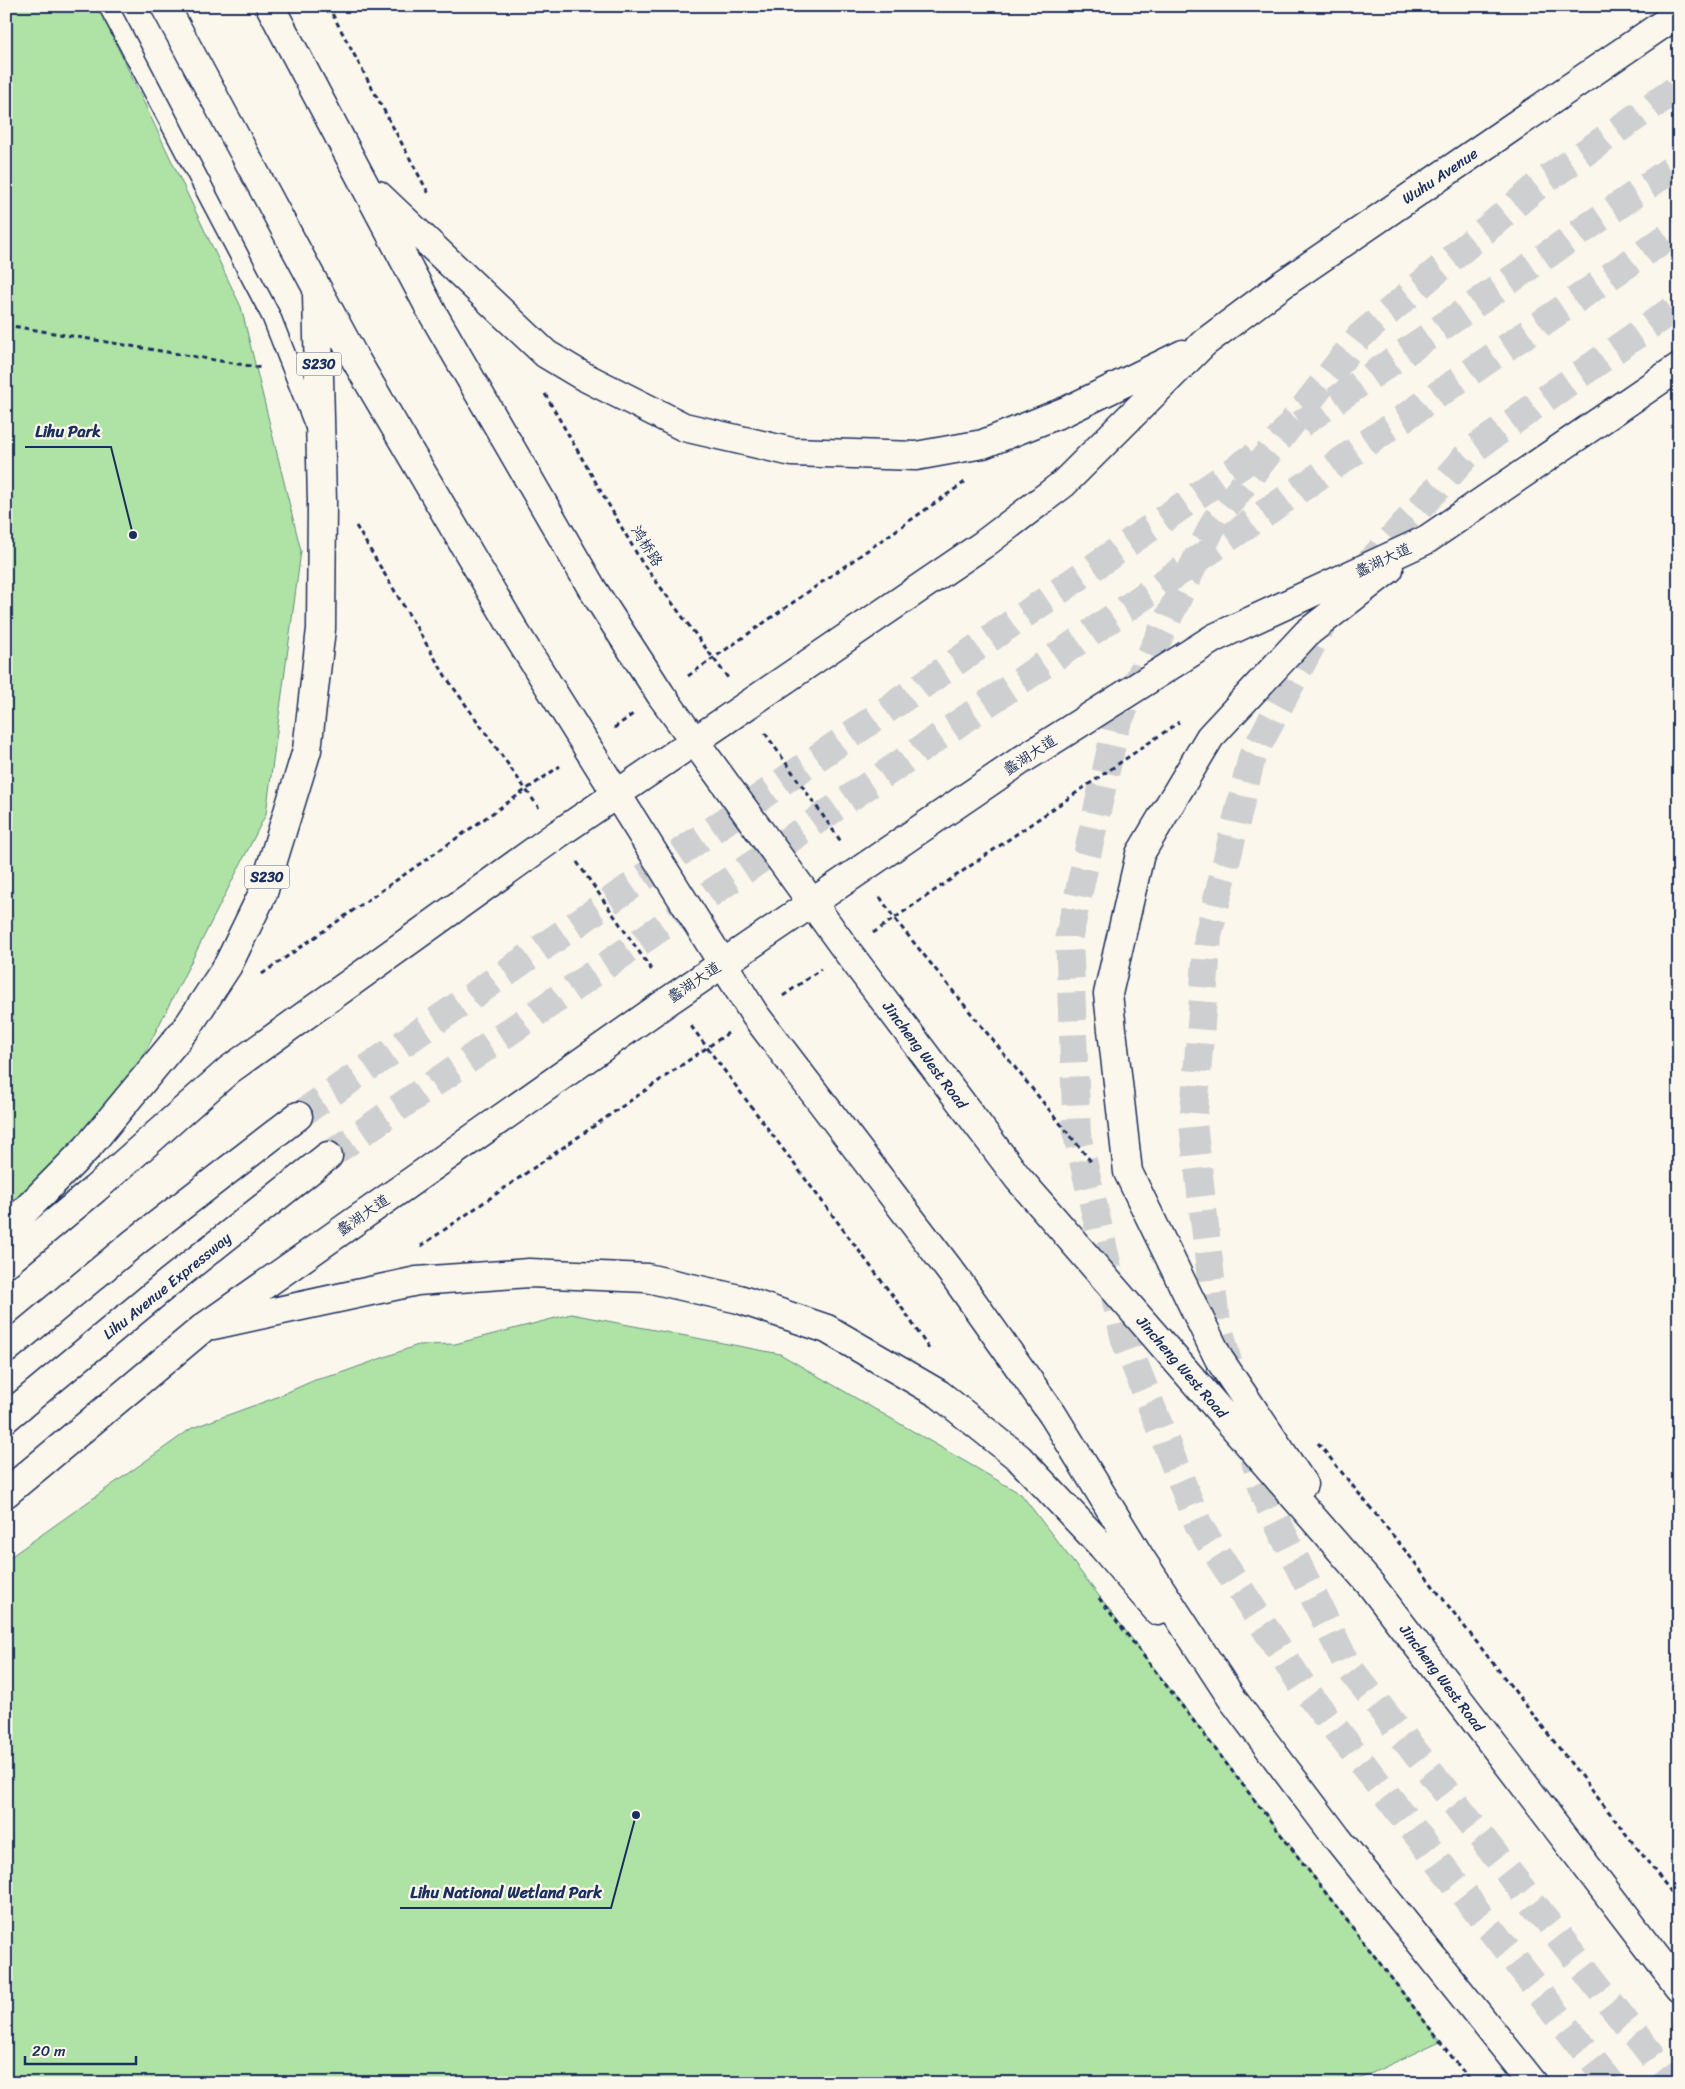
<svg xmlns="http://www.w3.org/2000/svg" width="1685" height="2089" viewBox="0 0 1685 2089" font-family="Sriracha,'LXGW WenKai TC',sans-serif">
<style>
.green{fill:#aee3a5;stroke:#648982}
.lines{fill:none;stroke-linecap:round;stroke-linejoin:round}
.trunk-tunnel{stroke:#cecfd0;stroke-width:28;stroke-dasharray:28 14;stroke-linecap:butt}
.service-casing{stroke:#1b2f5e;stroke-width:21}
.primary-casing{stroke:#1b2f5e;stroke-width:31}
.trunk-casing{stroke:#1b2f5e;stroke-width:31}
.path{stroke:#1b2f5e;stroke-width:3;stroke-dasharray:5 4;stroke-linecap:butt}
.service{stroke:#fbf7ec;stroke-width:18}
.primary{stroke:#fbf7ec;stroke-width:28}
.trunk{stroke:#fbf7ec;stroke-width:28}
.labels{text-anchor:middle;dominant-baseline:central;stroke-width:4.5;stroke-linejoin:round;paint-order:stroke}
.shield{fill:#fbf7ec;stroke:#5e6b89;stroke-width:1}
.shield-label{font-size:14px;font-weight:bold;fill:#1b2f5e}
.street-label{font-size:15px;fill:#1b2f5e;stroke:#fbf7ec}
.leader{fill:none;stroke:#1b2f5e;stroke-width:2}
.callout-dot{fill:#1b2f5e;stroke:#fbf7ec;stroke-width:2}
.callout-label{font-size:16px;text-anchor:middle;font-weight:bold;fill:#1b2f5e;stroke:#fbf7ec;stroke-width:4.5;stroke-linejoin:round;paint-order:stroke}
</style>
<rect width="100%" height="100%" fill="#fbf7ec"/>
<filter id="ink" filterUnits="userSpaceOnUse"><feTurbulence type="fractalNoise" baseFrequency=".02" numOctaves="2"/><feDisplacementMap in="SourceGraphic" scale="10" xChannelSelector="R" yChannelSelector="G"/><feConvolveMatrix kernelMatrix="1 2 1 2 8 2 1 2 1" color-interpolation-filters="sRGB"/></filter>
<g filter="url(#ink)">
<path class="green" d="M6,6H98L241,307L301,551L266,814L122,1098L6,1210Z
M571,1314L780,1354L1021,1494L1440,2041L1351,2083H6V1560L192,1428L272,1399L315,1380L338,1374L418,1345L455,1344Z"/>
<g class="lines">
<path class="trunk-tunnel" d="M1301,424L1679,164
M1363,570L1471,451L1679,305
M298,1116L1256,455
M328,1156L1679,229
M1228,1362L1215,1313L1193,1124L1208,936L1252,757L1325,620
M1250,1442L1265,1497L1347,1665L1673,2083
M1610,2083L1306,1691L1199,1526L1125,1340L1077,1135L1069,936L1116,726L1215,521L1360,336L1541,183L1679,87"/>
<g class="service-casing">
<path id="service" d="M108,6L271,316L314,425"/>
</g>
<g class="primary-casing">
<path id="primary" d="M165,6L354,357L517,635L755,1015L955,1277L1053,1415L1141,1559L1233,1700L1337,1838L1533,2083
M270,6L433,314L593,590L661,695L847,951L1018,1178L1371,1585L1679,1987
M378,195L546,354L581,375L684,427L792,452L916,456L983,444L1066,411L1183,354
M6,1230L87,1148L188,1026L228,965L263,893L307,750L321,629L322,502L317,294
M6,1263L95,1189L229,1070L558,834L984,544L1063,484L1204,343L1283,284L1679,13
M213,1325L417,1281L529,1273L647,1278L739,1299L827,1329L939,1394L1019,1458L1102,1546L1158,1611
M1303,1484L1219,1359L1128,1172L1108,994L1140,854L1210,737L1307,633L1389,569
M6,1493L203,1328L671,999L1020,761L1214,638L1426,540L1679,367"/>
</g>
<g class="trunk-casing">
<path id="trunk" d="M6,1349L135,1242L298,1116
M6,1418L168,1283L328,1156"/>
</g>
<path class="path" d="M328,6L430,196
M6,325L262,368
M545,394L641,561L728,678
M356,526L446,677L539,808
M688,676L965,482
M614,728L633,714
M765,733L842,843
M577,862L653,972
M880,897L894,918L1093,1164
M873,933L1179,722
M262,974L560,766
M783,996L821,969
M691,1026L907,1315L929,1349
M421,1246L728,1033
M1318,1443L1408,1554L1679,1902
M1099,1598L1472,2083"/>
<use href="#service" class="service"/>
<use href="#primary" class="primary"/>
<use href="#trunk" class="trunk"/>
</g>
</g>
<g class="labels">
<g class="shield">
<rect x="296.5" y="352.5" width="45" height="23" rx="4"/>
<rect x="244.5" y="865.5" width="45" height="23" rx="4"/>
</g>
<g class="shield-label">
<text x="319" y="364">S230</text>
<text x="267" y="877">S230</text>
</g>
<g class="street-label">
<text transform="translate(1440 176) rotate(-34)">Wuhu Avenue</text>
<text transform="translate(647 546) rotate(58)">鸿桥路</text>
<text transform="translate(1383 560) rotate(-25)">蠡湖大道</text>
<text transform="translate(1030 755) rotate(-33)">蠡湖大道</text>
<text transform="translate(694 982) rotate(-34)">蠡湖大道</text>
<text transform="translate(925 1055) rotate(53)">Jincheng West Road</text>
<text transform="translate(363 1215) rotate(-35)">蠡湖大道</text>
<text transform="translate(167 1286) rotate(-39)">Lihu Avenue Expressway</text>
<text transform="translate(1182 1367) rotate(49)">Jincheng West Road</text>
<text transform="translate(1442 1678) rotate(53)">Jincheng West Road</text>
</g>
</g>
<path class="leader" d="M133 535L111 447H25M636 1815L611 1908H400"/>
<g class="callout-dot">
<circle cx="133" cy="535" r="5"/>
<circle cx="636" cy="1815" r="5"/>
</g>
<g class="callout-label">
<text x="68" y="437">Lihu Park</text>
<text x="506" y="1898">Lihu National Wetland Park</text>
</g>
<rect width="1685" height="2089" fill="none" stroke="#fbf7ec" stroke-width="25"/>
<rect x="12" y="12" width="1660" height="2064" fill="none" stroke="#1b2f5e" stroke-width="2" filter="url(#ink)"/>
<path d="M25 2056v8h111v-8" fill="none" stroke="#1b2f5e" stroke-width="2.5"/>
<text x="32" y="2056" font-size="15" fill="#1b2f5e" stroke="#fbf7ec" stroke-width="4" paint-order="stroke">20 m</text>
</svg>
